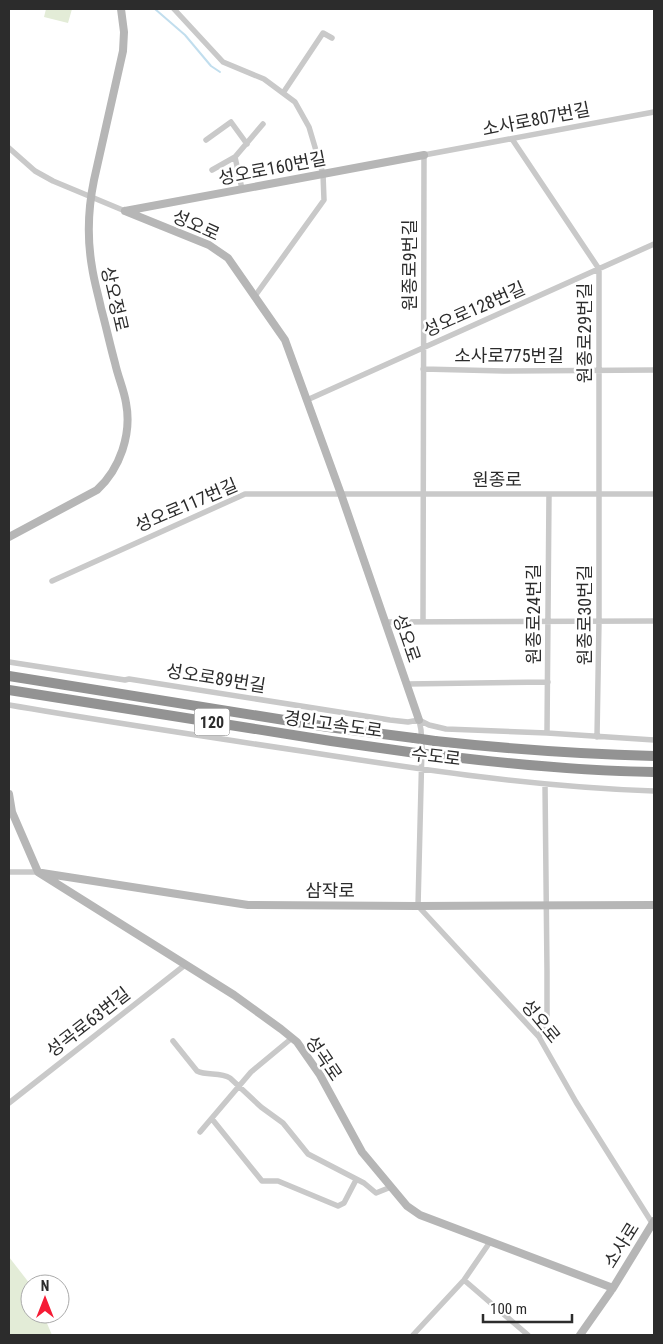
<svg xmlns="http://www.w3.org/2000/svg" width="663" height="1344" viewBox="0 0 663 1344" font-family="'Roboto Condensed','Noto Sans KR',sans-serif">
<style>
.green{fill:#e3ecd7}
.lines{fill:none;stroke-linecap:round;stroke-linejoin:round}
.stream{stroke:#c1deee;stroke-width:2}
.street{stroke:#c9c9c9;stroke-width:5.5}
.secondary{stroke:#b6b6b6;stroke-width:8}
.highway{stroke:#939393;stroke-width:10}
.highway-bridge{stroke:#939393;stroke-width:10}
.labels{text-anchor:middle;dominant-baseline:central;stroke-width:5;stroke-linejoin:round;paint-order:stroke}
.shield{fill:#fff;stroke:#6b6b6b;stroke-width:1}
.shield-label{font-size:16px;font-weight:bold;fill:#2c2c2c}
.street-label{font-size:18px;fill:#2c2c2c;stroke:#fff}
</style>
<rect width="100%" height="100%" fill="#fff"/>
<path class="green" d="M46,9H72L68,23L44,17Z
M9,1257L30,1284V1314H43L52,1335H9Z"/>
<g class="lines">
<path class="stream" d="M155,9L185,35L211,66L220,72"/>
<path class="street" d="M174,9L223,62L264,79L295,102L309,127L323,174L324,200L255,296
M283,93L323,33L332,38
M512,139L599,269V621L597,737
M206,140L231,122L247,144
M9,148L35,171L53,181L125,211
M212,170L235,157
M242,189L235,157L263,124
M423,369L504,371L654,370
M307,400L654,244
M52,581L245,494H654
M385,622L654,621
M423,622L424,155L654,112
M9,662L125,680L129,679L390,720L408,722L419,720
M407,684L548,682
M9,705C108,722 208,737 308,752C423,770 538,787 654,791
M419,720L421,730L422,747L418,906L539,1037L576,1102L654,1226
M419,720L429,725L446,729L547,733L654,740
M547,733L549,494
M9,872H38
M539,1037L547,1016V971L545,784
M173,1041L197,1071C207,1076 220,1072 230,1078L261,1107L283,1123L308,1154L364,1183L376,1193L391,1187
M9,1103L185,965
M212,1119L262,1181H278L338,1206L344,1203L356,1180
M200,1132L251,1072L292,1038
M464,1280L528,1335
M413,1335L464,1280L490,1242"/>
<path class="secondary" d="M125,211L209,245L228,258L285,340L341,494L419,720
M125,211L424,155
M9,537L97,490C120,469 132,434 126,403C124,390 118,377 115,363C110,345 106,326 101,308C98,294 94,281 92,267C87,238 88,209 94,180L123,51L124,32L121,9
M9,794L12,812L38,872L234,995L281,1029L297,1042L320,1075L362,1152L407,1206L420,1215L613,1288
M42,873L248,905L418,906L654,905
M580,1335L613,1288L654,1221"/>
<path class="highway" d="M9,676L328,727L414,738
M9,690L331,741L416,753
M435,741C509,749 581,754 654,756
M436,755C508,764 581,771 654,772"/>
<path class="highway-bridge" d="M414,738L435,741
M416,753L436,755"/>
</g>
<g class="labels">
<rect class="shield" x="194.5" y="708.5" width="35" height="27" rx="4"/>
<g class="shield-label">
<text x="212" y="722">120</text>
</g>
<g class="street-label">
<text transform="translate(536 119) rotate(-11)">소사로807번길</text>
<text transform="translate(272 168) rotate(-11)">성오로160번길</text>
<text transform="translate(196 225) rotate(24)">성오로</text>
<text transform="translate(409 265) rotate(-90)">원종로9번길</text>
<text transform="translate(115 299) rotate(77)">상오정로</text>
<text transform="translate(474 309) rotate(-24)">성오로128번길</text>
<text transform="translate(584 333) rotate(-90)">원종로29번길</text>
<text x="509" y="355">소사로775번길</text>
<text x="497" y="479">원종로</text>
<text transform="translate(186 505) rotate(-23)">성오로117번길</text>
<text transform="translate(533 614) rotate(-90)">원종로24번길</text>
<text transform="translate(584 615) rotate(-90)">원종로30번길</text>
<text transform="translate(407 638) rotate(71)">성오로</text>
<text transform="translate(216 678) rotate(9)">성오로89번길</text>
<text transform="translate(333 724) rotate(8)">경인고속도로</text>
<text transform="translate(436 756) rotate(7)">수도로</text>
<text x="330" y="890">삼작로</text>
<text transform="translate(541 1021) rotate(51)">성오로</text>
<text transform="translate(88 1022) rotate(-38)">성곡로63번길</text>
<text transform="translate(324 1058) rotate(56)">성곡로</text>
<text transform="translate(621 1245) rotate(-58)">소사로</text>
</g>
</g>
<rect width="663" height="1344" fill="none" stroke="#2c2c2c" stroke-width="20"/>
<g transform="translate(45 1299)"><circle r="24" fill="#ffffff" stroke="#ababab"/>
<path d="M0-4L9 19L0 12L-9 19Z" fill="#f61b35"/>
<text y="-8" font-size="14" font-weight="bold" text-anchor="middle" fill="#2c2c2c">N</text>
</g>
<path d="M483 1314v8h89v-8" fill="none" stroke="#2c2c2c" stroke-width="2.5"/>
<text x="490" y="1314" font-size="15" fill="#2c2c2c" stroke="#ffffff" stroke-width="4" paint-order="stroke">100 m</text>
</svg>
